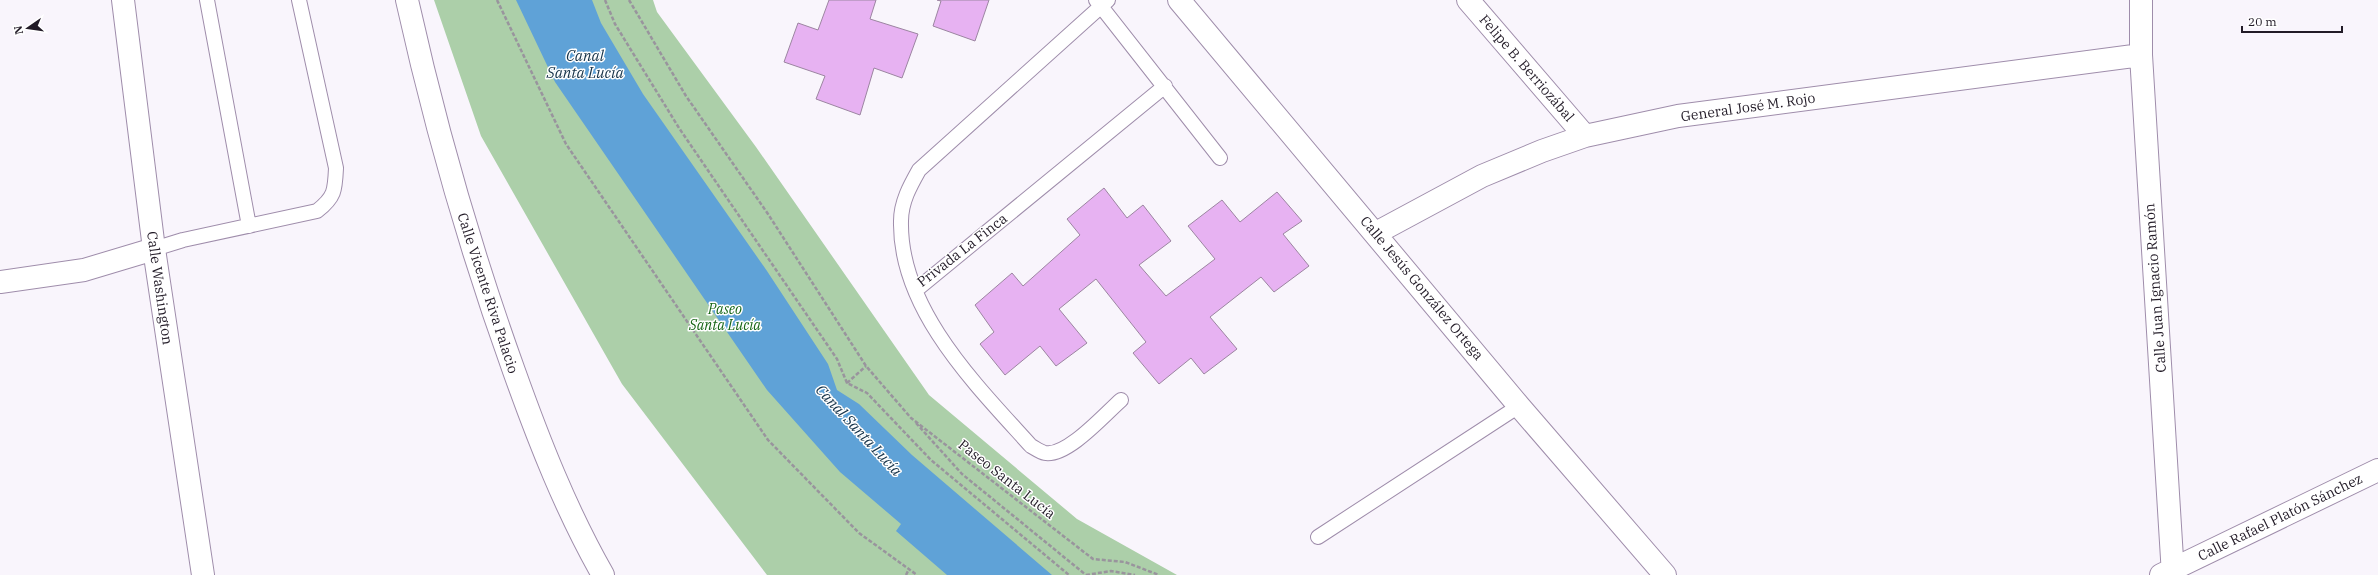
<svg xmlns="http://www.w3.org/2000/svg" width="2378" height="575" viewBox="0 0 2378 575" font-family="'IBM Plex Serif',serif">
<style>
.green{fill:#accfa9}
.water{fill:#5fa2d7}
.building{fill:#e7b2f2;stroke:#9c85a1}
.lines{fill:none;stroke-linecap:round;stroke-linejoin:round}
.lane-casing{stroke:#9f8dab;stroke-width:16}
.street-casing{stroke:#9f8dab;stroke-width:24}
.secondary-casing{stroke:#9f8dab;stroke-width:24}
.path{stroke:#99949d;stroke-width:2.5;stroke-dasharray:4 2;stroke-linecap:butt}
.lane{stroke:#fff;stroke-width:14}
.street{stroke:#fff;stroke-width:22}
.secondary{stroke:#fff;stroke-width:22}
.labels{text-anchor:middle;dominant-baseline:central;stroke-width:3;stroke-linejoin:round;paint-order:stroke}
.street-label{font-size:14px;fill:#221b27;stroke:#fff}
.park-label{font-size:14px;font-style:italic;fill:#176617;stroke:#fff}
.water-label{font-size:15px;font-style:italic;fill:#163349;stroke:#fff}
</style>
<rect width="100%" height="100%" fill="#f9f5fc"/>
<path class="green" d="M434,0H653L657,12L756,147L929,395L1077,519L1177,575H767L622,384L481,136Z"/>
<path class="water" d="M516,0H592L601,23L643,94L767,271L828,364L837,390L859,404L912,455L1052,575H947L896,531L901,524L840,472L767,390L555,82Z"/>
<path class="building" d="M829,0H876L870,19L918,34L902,78L874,68L860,115L816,99L825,76L784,62L798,23L818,30Z
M937,0H989L975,41L933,26L941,1Z
M1104,188L1127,218L1143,205L1171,241L1139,265L1166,296L1215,259L1188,226L1222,200L1240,222L1277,192L1302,221L1283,234L1309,266L1274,292L1261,277L1210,317L1237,349L1204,374L1191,358L1159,384L1133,353L1146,342L1096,279L1059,309L1087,343L1056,366L1040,346L1005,375L980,344L994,332L975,305L1012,273L1023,286L1080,235L1067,219Z"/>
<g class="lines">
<g class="lane-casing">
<path id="lane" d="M207,0L249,226
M1096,0L1220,158
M1108,0L919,170C910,186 901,202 901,221C899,309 976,385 1031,446C1035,448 1040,452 1045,453C1067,457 1104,415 1121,400
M154,249L183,240L317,211C335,197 335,190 336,168L299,0
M916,290L1165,86
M1318,537L1519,406"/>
</g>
<g class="street-casing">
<path id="street" d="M407,0C435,126 470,249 514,371C539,441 566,510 603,575
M1179,0L1519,406L1665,575
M1468,0L1585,136
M2141,0V55L2173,575
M1376,233L1482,176L1542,151L1585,136L1678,116L2141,55
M0,282L84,270L154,249
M2161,575L2378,470"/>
</g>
<g class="secondary-casing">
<path id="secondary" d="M123,0L154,249L203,575"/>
</g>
<path class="path" d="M497,0L566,144L768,440L859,533L917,575
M605,0L615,24L679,128L837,359L847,383L867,393L931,460L1069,575
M629,0L686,96L768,214L866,366L911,418L1093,559L1125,562L1159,575
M847,383L866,366
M916,423L962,474L1086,575
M906,575L909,569
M1086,575L1111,571L1135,575"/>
<use href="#lane" class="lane"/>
<use href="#street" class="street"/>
<use href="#secondary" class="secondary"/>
</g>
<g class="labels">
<g class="street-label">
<text transform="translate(1527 68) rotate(49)">Felipe B. Berriozábal</text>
<text transform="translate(1748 107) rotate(-8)">General José M. Rojo</text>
<text transform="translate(962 250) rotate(-38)">Privada La Finca</text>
<text transform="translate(160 288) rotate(82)">Calle Washington</text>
<text transform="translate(1422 288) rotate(50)">Calle Jesús González Ortega</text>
<text transform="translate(2155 288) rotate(-94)">Calle Juan Ignacio Ramón</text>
<text transform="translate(488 293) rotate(72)">Calle Vicente Riva Palacio</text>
<text transform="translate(1007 479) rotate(38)">Paseo Santa Lucía</text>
<text transform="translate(2280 517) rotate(-26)">Calle Rafael Platón Sánchez</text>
</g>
<g class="park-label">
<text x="725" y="309">Paseo<tspan x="725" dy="16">Santa Lucía</tspan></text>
</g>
<g class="water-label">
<text x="585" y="55">Canal<tspan x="585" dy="17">Santa Lucía</tspan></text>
<text transform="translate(859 430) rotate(47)">Canal Santa Lucía</text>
</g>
</g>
<g transform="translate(28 28) rotate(257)" stroke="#ffffff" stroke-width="3" paint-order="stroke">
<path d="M0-3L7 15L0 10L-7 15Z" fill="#221b27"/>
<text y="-6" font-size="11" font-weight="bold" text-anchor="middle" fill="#221b27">N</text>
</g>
<path d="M2242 26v6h100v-6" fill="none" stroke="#221b27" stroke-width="2"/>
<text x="2248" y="26" font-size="12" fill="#221b27" stroke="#ffffff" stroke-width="3" paint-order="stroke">20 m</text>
</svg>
